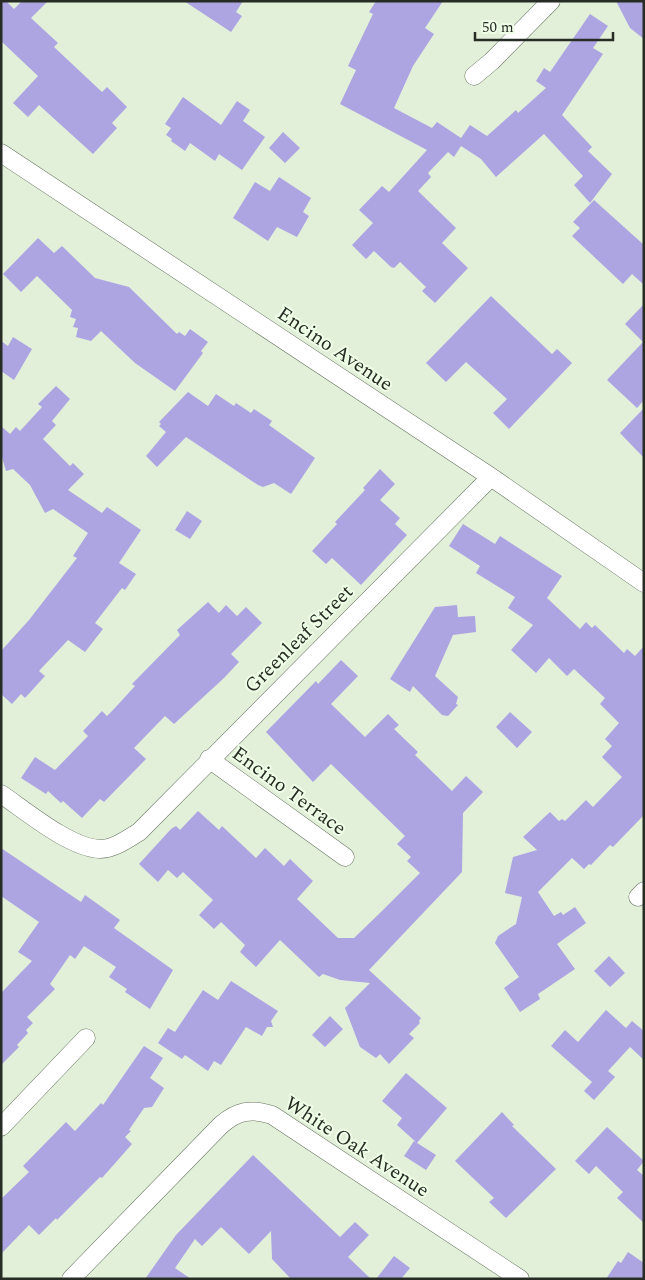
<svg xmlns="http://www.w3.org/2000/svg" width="645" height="1280" viewBox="0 0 645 1280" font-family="Spectral,serif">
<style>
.building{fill:#ada5e2}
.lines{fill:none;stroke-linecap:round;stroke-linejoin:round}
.minor-casing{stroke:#687561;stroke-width:19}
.minor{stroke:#fff;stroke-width:18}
.labels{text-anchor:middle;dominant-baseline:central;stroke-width:4;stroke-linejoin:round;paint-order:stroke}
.street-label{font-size:20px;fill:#272c24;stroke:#effee7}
</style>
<rect width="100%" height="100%" fill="#e2f0da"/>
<path class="building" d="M1,1H6L14,9L22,1H48L31,18L58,43L54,47L102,92L107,87L127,107L112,123L117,128L93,154L39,105L28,117L13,103L38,76L1,41Z
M184,1H243L236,12L242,16L231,32Z
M376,1H443L425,28L434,34L413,66L394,108L432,128L437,122L461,138L470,125L487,136L516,110L518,113L546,88L536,81L544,68L550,72L590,14L608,26L593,48L603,54L562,115L592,147L588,151L612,174L590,203L574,185L583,176L544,134L496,177L481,159L461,146L454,157L448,152L428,173L431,177L418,191L456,228L442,243L468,268L435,303L422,291L426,287L400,262L394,268L391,267L374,251L366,259L352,245L373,223L359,210L382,186L389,192L427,150L340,104L356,70L348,66L373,14L369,12Z
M616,1H644V39L630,28Z
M183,97L221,125L237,101L250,110L243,121L265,137L242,170L219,154L215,161L190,143L185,151L171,141L172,139L166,135L171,128L165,124Z
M283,132L300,148L285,163L269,148Z
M279,177L311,198L303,212L309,216L297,237L277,227L268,241L233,218L255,182L270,191Z
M594,200L644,245V285L632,274L623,284L572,236L580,228L573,222Z
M38,238L54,253L62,246L95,278L129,287L177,334L179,332L185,336L190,329L208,342L201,351L203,353L175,391L135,363L101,331L91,341L76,337L78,328L73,327L76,319L70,317L72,310L37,276L21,292L3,274Z
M491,296L552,354L557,349L572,363L509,429L493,413L507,399L466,362L446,382L426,363Z
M644,304V400L637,408L607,380L643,342L625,324Z
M13,337L32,349L14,380L1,371V341L8,346Z
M56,386L70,399L52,421L56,425L43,439L70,466L73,463L84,474L68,490L102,513L107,507L141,530L119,563L136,574L125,590L122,588L95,623L103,629L85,652L68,640L39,671L45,676L25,698L21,694L12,704L1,694V651L29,620L77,558L73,556L88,533L53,509L45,513L30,485L13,469L6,471L1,454V426L10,434L16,427L20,431L42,407L38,404Z
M188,392L208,406L216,394L234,406L236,403L251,413L254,409L272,421L269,425L315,458L291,494L274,483L263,487L258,485L186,437L157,467L146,456L166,432L159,426L161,424L159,422Z
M644,408V458L620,433Z
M380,469L395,484L380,500L400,518L395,524L407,535L361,585L332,558L326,564L312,551L337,524L335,522L365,490L363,488Z
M187,511L202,521L190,539L175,530Z
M463,524L495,544L500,536L562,576L547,598L580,629L586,622L592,628L595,625L624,653L627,649L635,656L644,646V815L613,847L610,845L591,865L589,864L584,869L572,858L538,892L554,916L561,912L563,915L575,907L586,923L557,944L575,969L538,994L540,999L520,1012L504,988L519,977L495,943L498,936L516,924L522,897L505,893L513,857L537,850L523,837L550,812L559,821L562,819L565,821L586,800L593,807L622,777L602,757L612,746L605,739L619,723L600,704L605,698L574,669L567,676L549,658L536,673L511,650L533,625L508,608L515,597L476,573L480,566L449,546Z
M208,602L219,613L226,605L237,616L246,607L262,623L231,654L239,662L224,678L174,724L165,716L134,748L146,759L104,802L100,799L82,818L63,801L61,803L48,791L46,794L21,778L35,757L55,770L88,736L83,731L102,711L107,716L113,710L135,686L132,684L180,635L177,630Z
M457,605L458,617L475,616L476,632L453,635L435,676L458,697L456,704L458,705L448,716L442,715L413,686L410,692L390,679L435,607Z
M341,660L358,676L331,704L365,737L388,714L399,725L394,729L418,752L415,755L452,791L466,776L483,792L463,813L462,872L369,970L421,1018L419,1021L420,1023L409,1034L414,1038L389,1064L380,1054L376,1058L360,1047L345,1008L370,983L340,980L323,974L319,977L280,940L256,967L240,952L245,945L221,922L214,929L199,915L213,900L183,872L177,878L168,870L158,882L139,864L171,829L176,826L180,830L198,811L219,830L222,826L256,858L265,848L284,866L290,859L313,881L297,899L338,938H354L382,911L420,873L407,861L411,857L397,844L405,836L331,764L313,782L266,732L316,681L318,684Z
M510,712L532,732L517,748L496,727Z
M1,848L81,902L85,895L120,920L114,928L173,970L150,1009L125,992L127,989L109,977L116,967L84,946L75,959L70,955L50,984L55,989L27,1017L33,1023L26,1030L28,1033L17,1045L19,1047L1,1065V993L32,961L18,952L39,922L1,896Z
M609,956L625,973L610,987L594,971Z
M231,981L278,1011L271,1021L273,1027H267L262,1036L246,1027L221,1065L214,1061L208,1071L185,1055L182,1059L158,1043L168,1028L175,1032L203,990L218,1000Z
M606,1010L626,1028L632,1021L644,1031V1060L630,1047L608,1071L615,1077L594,1100L584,1091L592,1082L551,1046L565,1030L578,1042Z
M330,1016L343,1029L325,1047L312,1035Z
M144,1046L163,1058L150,1078L164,1088L152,1107L144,1108L129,1130L131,1131L125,1137L132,1144L102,1178L100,1177L57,1220L56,1218L39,1235L29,1225L1,1254V1199L29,1172L23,1166L66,1122L75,1131L101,1103L103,1105Z
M406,1073L447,1108L417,1143L397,1125L402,1118L382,1101Z
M502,1112L514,1125L512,1126L556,1169L506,1218L489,1202L494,1198L455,1161Z
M607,1127L644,1161L637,1170L644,1176V1223L617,1198L623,1192L596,1166L589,1174L575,1161Z
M414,1141L436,1155L426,1170L404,1156Z
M253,1155L340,1237L355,1222L369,1235L348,1257L371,1279H291L272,1259L271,1231L249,1254L221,1227L202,1246L195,1239L175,1268L191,1279H145L176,1235Z
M628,1252L644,1263V1279H606L618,1261L621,1263Z
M394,1256L410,1268L401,1279H376Z"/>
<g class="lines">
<g class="minor-casing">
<path id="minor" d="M474,76L492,61L551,1
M1,153L491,477L644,583
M209,759L345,857
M1,794C26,811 70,848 100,849C114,849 127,839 139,832L491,477
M638,897L644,891
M1,1127L86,1038
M71,1279L221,1125C237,1111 251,1108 272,1115L520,1279"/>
</g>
<use href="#minor" class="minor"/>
</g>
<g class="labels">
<g class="street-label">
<text transform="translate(335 349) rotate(34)">Encino Avenue</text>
<text transform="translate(299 639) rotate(-45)">Greenleaf Street</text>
<text transform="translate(289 791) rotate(36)">Encino Terrace</text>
<text transform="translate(357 1147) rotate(33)">White Oak Avenue</text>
</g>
</g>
<rect width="645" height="1280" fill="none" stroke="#272c24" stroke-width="5"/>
<path d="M475 32v8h138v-8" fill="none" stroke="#272c24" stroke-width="2.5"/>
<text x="482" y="32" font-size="15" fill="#272c24" stroke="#effee7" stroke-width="4" paint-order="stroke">50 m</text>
</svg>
